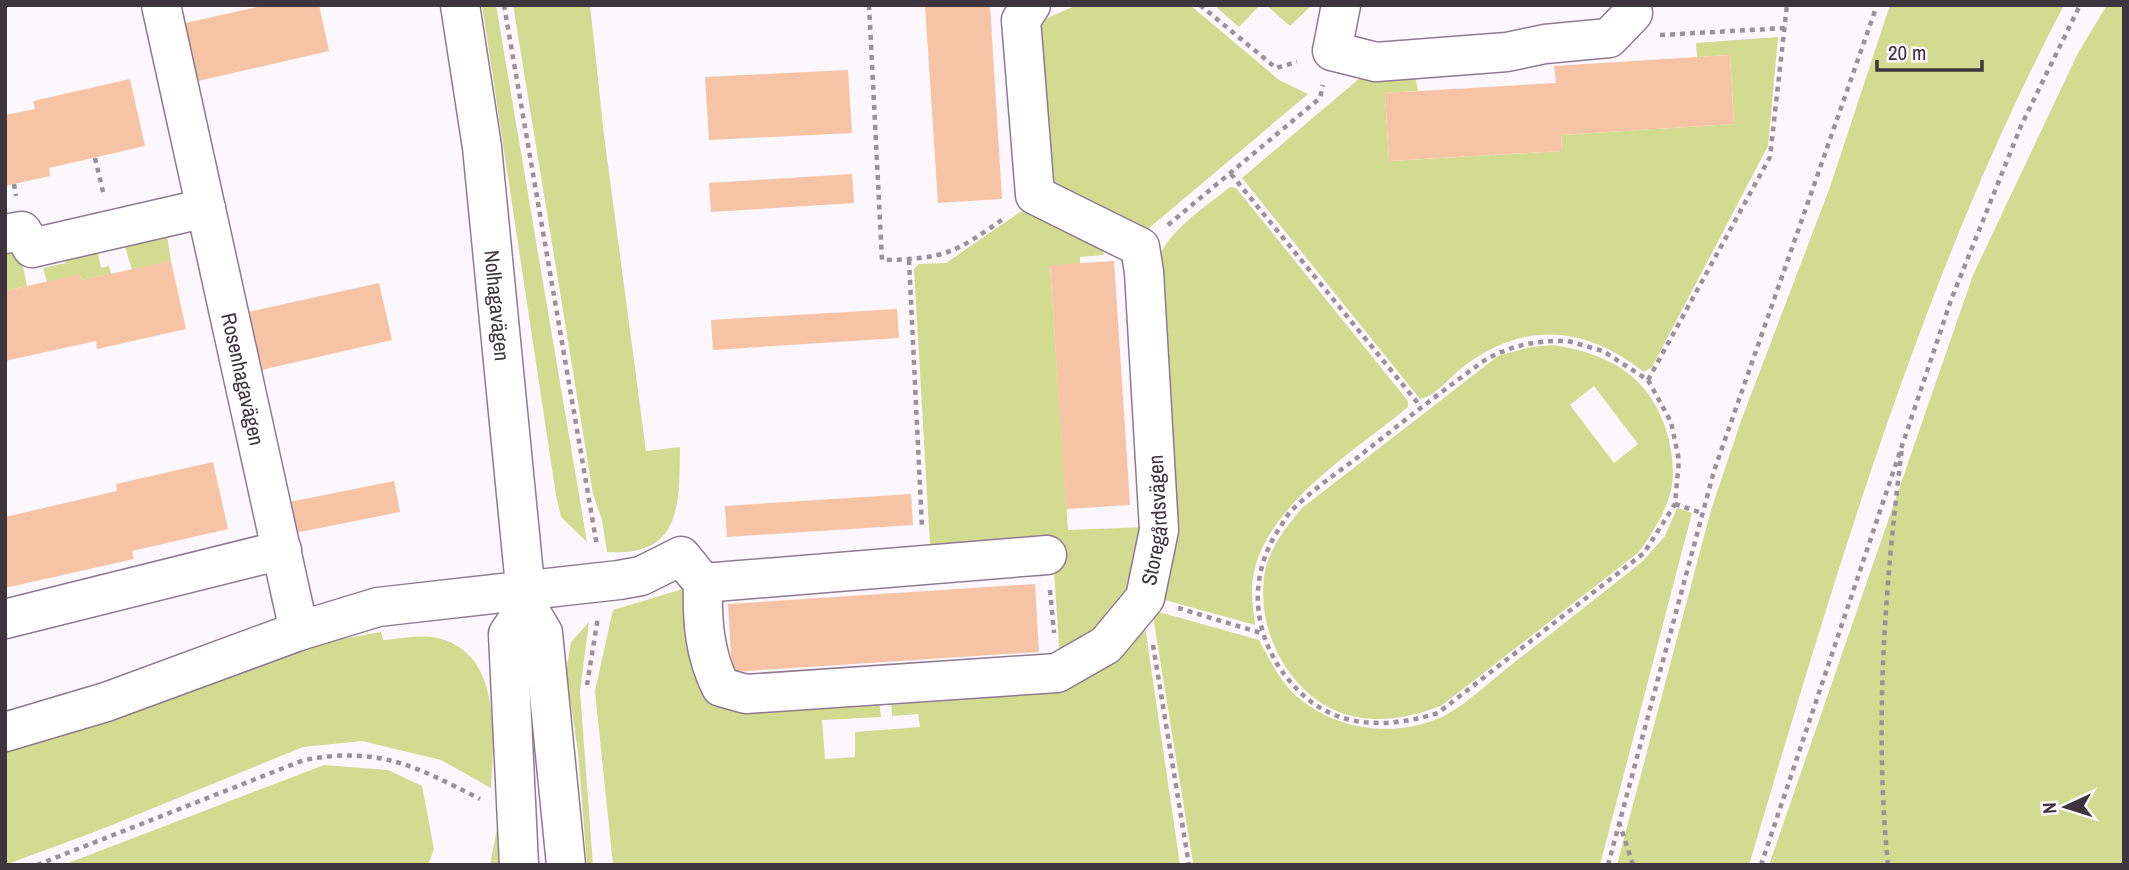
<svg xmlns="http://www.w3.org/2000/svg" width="2129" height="870" viewBox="0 0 2129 870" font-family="'Archivo Narrow',sans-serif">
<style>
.green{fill:#d1dc90;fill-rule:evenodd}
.building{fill:#f7c3a5}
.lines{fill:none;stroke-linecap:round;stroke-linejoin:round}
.minor-casing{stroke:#8f7a92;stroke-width:41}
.path{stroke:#99929a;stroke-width:4.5;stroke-dasharray:5 5;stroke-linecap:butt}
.minor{stroke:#fff;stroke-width:38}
.labels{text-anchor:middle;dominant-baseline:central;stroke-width:5;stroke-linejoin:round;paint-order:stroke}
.street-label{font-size:21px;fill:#3d343e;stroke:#fbf7fc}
</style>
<rect width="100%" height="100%" fill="#fbf7fc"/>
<path class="green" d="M482,5H496L587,542L561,517L556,495Z
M513,5H590L604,135L646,451L680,447C679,505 682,557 607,552L602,520L593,494Z
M1077,5H1190L1279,80L1308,94L1148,229C1110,236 1073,196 1043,176L1033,34L1043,20Z
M1214,5H1260L1239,27Z
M1266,5H1312L1290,26Z
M1890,5H2064C1922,276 1836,573 1749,865H1617L1711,510L1741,421L1830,187Z
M2107,5H2124V865H1769L1973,275L2078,53Z
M1778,37L1768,146L1652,367L1644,372C1587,327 1528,320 1467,364C1453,373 1437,396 1420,399L1242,178L1367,72L1414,71L1418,91L1385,93L1389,161L1562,151L1561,135L1734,124L1730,55L1697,57L1696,43Z
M1230,187L1236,188L1408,401V407C1356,450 1269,503 1254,572C1250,590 1253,608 1255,625L1154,597L1156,263C1169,229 1203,209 1230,187Z
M1032,210L1102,246L1104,255L1080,257V264L1050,266L1068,530L1147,527L1126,597L1095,640L1060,661L1052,539L930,545L914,269L919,264L946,263L1020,212Z
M166,229L171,261L132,270L124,243Z
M18,243L27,286L5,291V245Z
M96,244L101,268L109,266L111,274L81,280L80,275L47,282L43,268L66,263L63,252Z
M1554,345C1613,355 1651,377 1668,436C1672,452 1675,474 1671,490C1665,514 1653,532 1639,552L1441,706C1418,714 1397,720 1373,719C1302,717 1256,642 1264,578C1267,551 1285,528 1302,508L1498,356L1531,347ZM1594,386L1638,444L1614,463L1570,405Z
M1677,508L1692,513L1600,865L1193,863L1152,610L1259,640C1269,658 1278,678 1293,693C1332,730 1393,739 1442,717C1466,705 1489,682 1510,666C1554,631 1599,596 1643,561L1665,536Z
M686,588L699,678L879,700L881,717L822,720L825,759L855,757V732L920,727L918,714L892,716L891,698L1058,687L1143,613L1180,865H613L595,691L613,610Z
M589,622L580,691L593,865H587L578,752L566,672L571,642Z
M381,632L383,640C400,639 421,634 437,638C502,652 494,737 491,788L441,760L362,741L303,747L97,831L5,865V750L324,642Z
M324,765L388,770L422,786L434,849L428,865H63Z
M503,798L502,865H490Z"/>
<path class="building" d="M266,5H319L329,51L194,82L181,24Z
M925,5H990L1002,199L938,203Z
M1730,55L1734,124L1561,135L1562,151L1389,161L1385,93L1556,83L1554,66Z
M848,70L852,133L709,140L705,77Z
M130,79L145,146L49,168L50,176L5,186V115L35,109L33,101Z
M852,174L854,203L711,212L709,183Z
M171,261L186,329L97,349L96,341L5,361V291L80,274L81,280Z
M1114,261L1130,505L1066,509L1050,265Z
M379,283L392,340L257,371L244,313Z
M897,309L899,338L713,350L711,320Z
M213,462L228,529L132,551L134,559L5,588V517L117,491L116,484Z
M394,481L400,512L295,533L289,502Z
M911,494L913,525L727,537L725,506Z
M1035,584L1039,652L732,672L728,604Z"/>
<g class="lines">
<g class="minor-casing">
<g id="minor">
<path id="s1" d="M161,5L299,631"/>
<path id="s2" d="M460,5L482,147L527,606L543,633L566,865"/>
<path d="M1341,5L1332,51L1376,62L1507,52L1545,44L1609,38L1633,13"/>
<path d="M5,234L22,231L32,248L206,208"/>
<path d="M703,583L1047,555"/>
<path d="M5,619L282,550"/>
<path id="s3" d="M5,732L106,702L299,631L378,607L619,580L641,576L681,556L703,583C702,620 704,654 721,687L746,694L1057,673L1106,645L1145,598L1159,530L1144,272L1140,247L1035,195L1021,20L1031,5"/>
<path d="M519,865L508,634L527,606"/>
</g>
</g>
<path class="path" d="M504,5L597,546
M869,5L882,260C945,259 955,253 1006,217
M1200,5L1276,68L1297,62
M1660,35L1785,28
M95,158L104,196
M1231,174L1421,407
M14,184L16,196
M1168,225L1320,98L1323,85
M909,260L922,528
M1568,341L1603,351L1648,380L1671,422L1679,460L1675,504L1644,553L1438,713C1390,728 1337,730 1299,691C1255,648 1244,585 1277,532C1282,525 1286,516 1292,510C1314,488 1342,470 1367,450C1406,419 1445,389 1485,360C1512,345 1537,340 1568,341Z
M1648,380L1770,157L1787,5
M1675,504L1702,513
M1050,590L1054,633
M1178,608L1261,633
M1153,645L1189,865
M587,685L598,617
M1619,822L1633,865
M37,865L304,760C379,746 415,766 480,799
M1608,865L1714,471L1877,5
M1761,865L1951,300L2021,126L2080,5
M1888,865C1874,726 1885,585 1902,448"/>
<use href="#minor" class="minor"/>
</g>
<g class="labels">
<g class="street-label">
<text stroke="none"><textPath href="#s2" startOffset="303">Nolhagavägen</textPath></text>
<text stroke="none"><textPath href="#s1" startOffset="383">Rosenhagavägen</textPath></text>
<text stroke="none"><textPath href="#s3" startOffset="1379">Storegårdsvägen</textPath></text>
</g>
</g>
<rect width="2129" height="870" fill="none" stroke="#3d343e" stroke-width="14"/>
<g transform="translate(2066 807) rotate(266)" stroke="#fbf7fc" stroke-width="5" paint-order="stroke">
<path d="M0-5L12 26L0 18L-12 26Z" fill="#3d343e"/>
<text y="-10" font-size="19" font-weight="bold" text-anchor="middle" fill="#3d343e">N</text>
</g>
<path d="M1877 60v10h105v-10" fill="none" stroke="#3d343e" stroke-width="3.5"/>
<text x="1888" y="60" font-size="21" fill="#3d343e" stroke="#fbf7fc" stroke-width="5" paint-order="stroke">20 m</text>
</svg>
